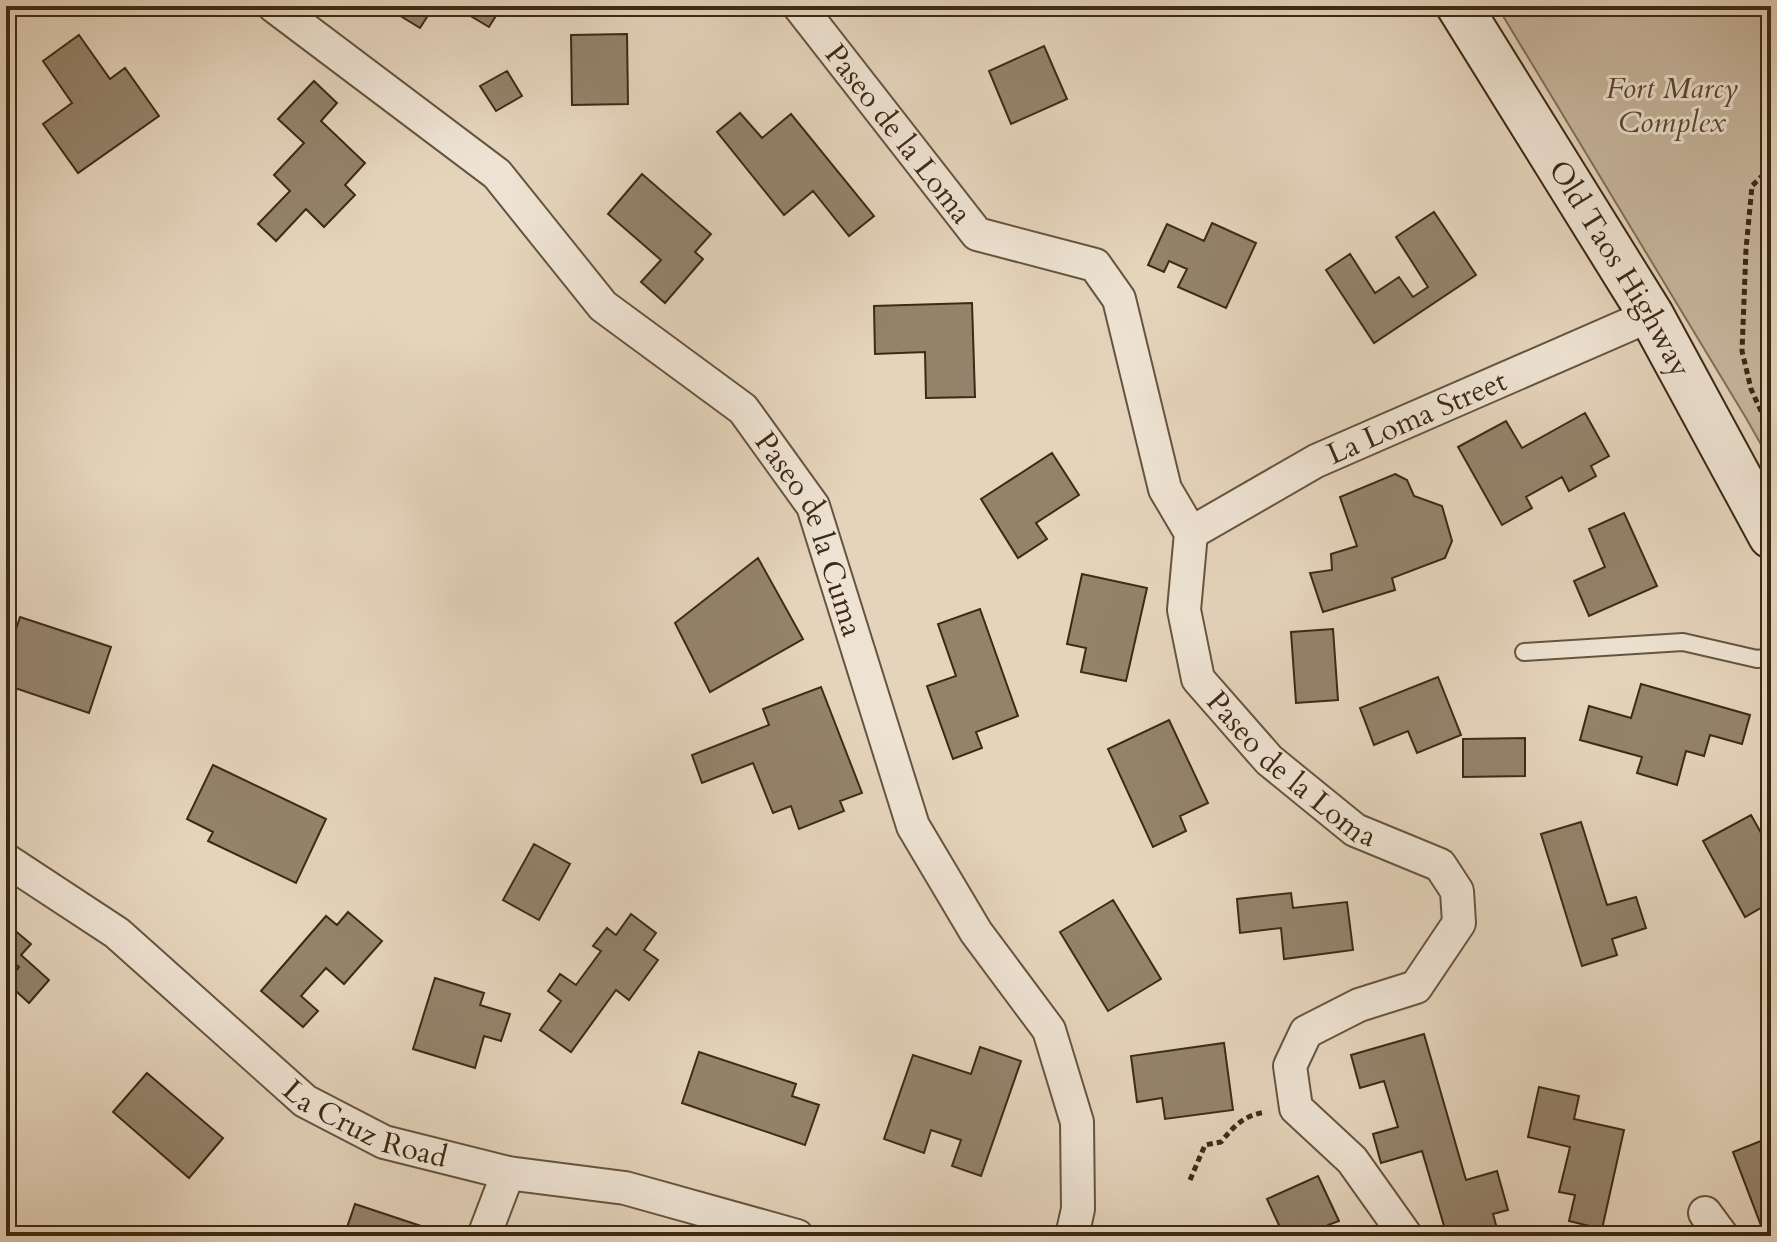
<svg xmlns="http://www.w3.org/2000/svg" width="1777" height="1242" viewBox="0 0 1777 1242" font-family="Cardo,serif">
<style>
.green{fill:#c8b79f;stroke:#82715a;stroke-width:2}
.building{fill:#94836b;stroke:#3c2b14;stroke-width:2}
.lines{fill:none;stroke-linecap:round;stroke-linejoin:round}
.lane-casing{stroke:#66553e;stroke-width:20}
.street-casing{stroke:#66553e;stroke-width:36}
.secondary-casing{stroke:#3c2b14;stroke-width:48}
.path{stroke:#3c2b14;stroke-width:5;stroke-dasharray:6 4;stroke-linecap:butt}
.lane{stroke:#eee3d3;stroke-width:16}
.street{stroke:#eee3d3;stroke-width:32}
.secondary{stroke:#eee3d3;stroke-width:44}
.labels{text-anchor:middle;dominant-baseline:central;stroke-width:6;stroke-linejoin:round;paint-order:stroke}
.park-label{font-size:30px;font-style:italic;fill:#584730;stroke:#eee3d3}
.street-label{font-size:30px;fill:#3c2b14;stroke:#eee3d3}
</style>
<rect width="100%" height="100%" fill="#e5d4bc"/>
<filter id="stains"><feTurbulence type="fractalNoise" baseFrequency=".0025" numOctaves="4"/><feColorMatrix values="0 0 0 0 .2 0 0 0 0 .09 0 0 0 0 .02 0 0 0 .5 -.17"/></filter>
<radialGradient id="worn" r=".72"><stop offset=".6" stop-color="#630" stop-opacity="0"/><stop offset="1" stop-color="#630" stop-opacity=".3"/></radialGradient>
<path class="green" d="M1497,6H1771V462L1746,418Z"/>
<path class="building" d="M391,6H434L420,28L389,9Z
M460,6H502L489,27L459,9Z
M627,34L628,104L572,105L571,35Z
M79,35L110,79L125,68L159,116L78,173L43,124L72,103L43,61Z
M1044,46L1067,99L1011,124L989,71Z
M507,71L522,96L496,111L480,86Z
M314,81L337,103L321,121L365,163L345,185L355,195L324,227L306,209L276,241L258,224L290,191L274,175L304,143L278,119Z
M740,113L762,138L791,114L874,216L849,236L813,191L784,215L717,132Z
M642,174L711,234L695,252L703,259L665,303L641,282L661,260L608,214Z
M1434,212L1476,275L1374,343L1326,270L1350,254L1375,293L1399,277L1413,297L1428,287L1396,237Z
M1212,223L1256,243L1226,308L1178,287L1187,269L1169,261L1164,272L1148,265L1167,224L1204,241Z
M972,303L975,397L926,398L925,352L875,354L874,306Z
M1585,413L1609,456L1591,466L1596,476L1569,491L1562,477L1526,497L1532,508L1502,525L1458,447L1506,421L1522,448Z
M1052,453L1079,495L1036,523L1047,539L1018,558L981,499Z
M1395,474L1407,480L1414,496L1442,506L1452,541L1445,558L1392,578L1395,590L1323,612L1310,573L1332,570L1331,554L1357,546L1340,497Z
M1624,513L1657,586L1589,616L1574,581L1605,567L1589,529Z
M758,558L803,639L710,692L675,623Z
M1082,574L1147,588L1126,681L1081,672L1086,648L1067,644Z
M980,609L1018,716L976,732L982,748L953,759L927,686L956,676L938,624Z
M20,617L111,647L89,713L6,685V660Z
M1333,629L1338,700L1296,703L1291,632Z
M1438,677L1461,735L1417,753L1408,731L1374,745L1360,708Z
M1641,684L1750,715L1742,744L1710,735L1704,756L1686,751L1677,785L1637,773L1642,757L1580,740L1589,706L1631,718Z
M821,687L862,793L840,801L844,811L799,829L791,806L773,813L753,763L702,783L692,755L769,725L763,709Z
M1169,720L1208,803L1180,816L1186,831L1153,847L1108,749Z
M1525,738V776L1463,777V739Z
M213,765L326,819L296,883L208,841L213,832L187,819Z
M1751,815L1765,840L1771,837V902L1745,917L1703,841Z
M1581,822L1607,905L1636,897L1646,928L1612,939L1617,955L1582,966L1541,834Z
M534,844L570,864L539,920L503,900Z
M1291,893L1293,908L1347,902L1353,950L1284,959L1281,928L1240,933L1237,899Z
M1113,900L1161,979L1108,1011L1060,932Z
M348,912L382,941L344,984L326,968L301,996L318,1011L303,1027L261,991L326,916L337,925Z
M631,914L656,933L644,950L658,960L629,1000L616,990L571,1052L540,1030L561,1001L548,991L560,974L576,985L601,951L593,946L607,928L616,935Z
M6,923L31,944L21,955L49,980L29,1003L6,982L19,967L6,956Z
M435,978L484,993L480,1005L510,1014L501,1041L484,1036L475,1068L413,1049Z
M1424,1034L1466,1180L1497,1171L1508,1210L1493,1214L1499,1236H1447L1422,1151L1381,1163L1373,1134L1398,1127L1384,1081L1360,1088L1351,1055Z
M1224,1043L1233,1110L1165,1119L1162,1098L1137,1102L1131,1056Z
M980,1047L1021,1061L981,1176L952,1166L961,1140L931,1130L924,1153L884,1139L913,1055L971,1074Z
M699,1052L796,1084L792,1096L819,1105L805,1145L682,1103Z
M147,1073L223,1138L189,1178L113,1112Z
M1539,1087L1579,1096L1574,1119L1624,1130L1602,1229L1569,1221L1575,1195L1559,1192L1570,1147L1528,1137Z
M1771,1137V1236H1765L1733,1152Z
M1318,1176L1339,1221L1328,1225L1332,1236H1284L1267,1199Z
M355,1204L427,1228L425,1236H344Z"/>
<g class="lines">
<g class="lane-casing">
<path id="lane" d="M1524,652L1683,642L1757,659L1771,657"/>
</g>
<g class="street-casing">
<g id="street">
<path id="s1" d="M274,6L497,174L603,306L743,409L813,506L913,826L976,932L1049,1030L1077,1122L1078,1209L1072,1236"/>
<path id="s2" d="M799,6L977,234L1095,265L1119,299L1165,489L1191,533L1184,610L1198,679L1269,760L1355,830L1440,865L1457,891L1459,923L1416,987L1359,1005L1306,1032L1290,1066L1296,1108L1352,1160L1406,1236"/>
<path id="s3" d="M1191,533L1316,461L1651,315"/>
<path id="s4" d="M6,860L117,933L305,1101L384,1142L508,1173L625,1188L797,1236"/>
<path d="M1705,1213L1722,1236"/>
<path d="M484,1236L508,1173"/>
</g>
</g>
<g class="secondary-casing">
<g id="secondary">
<path id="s5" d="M1459,6L1651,315L1771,536"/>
</g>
</g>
<path class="path" d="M1771,167L1752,186L1746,249L1742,351L1751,389L1771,433
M1190,1180L1205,1145L1221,1142C1234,1126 1244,1115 1266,1112"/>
<use href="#lane" class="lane"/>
<use href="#street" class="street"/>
<use href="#secondary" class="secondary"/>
</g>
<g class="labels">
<g class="park-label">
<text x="1672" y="88">Fort Marcy<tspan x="1672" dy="34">Complex</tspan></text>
</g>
<g class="street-label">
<text stroke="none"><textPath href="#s2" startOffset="162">Paseo de la Loma</textPath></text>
<text stroke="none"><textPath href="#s5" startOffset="308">Old Taos Highway</textPath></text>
<text stroke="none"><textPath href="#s3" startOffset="254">La Loma Street</textPath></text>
<text stroke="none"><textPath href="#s1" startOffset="766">Paseo de la Cuma</textPath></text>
<text stroke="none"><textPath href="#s2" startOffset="978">Paseo de la Loma</textPath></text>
<text stroke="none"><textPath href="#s4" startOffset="450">La Cruz Road</textPath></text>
</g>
</g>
<rect width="1777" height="1242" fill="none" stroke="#e5d4bc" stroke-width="32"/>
<rect x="8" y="8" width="1761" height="1226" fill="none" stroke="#3c2b14" stroke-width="4"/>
<rect x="16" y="16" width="1745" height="1210" fill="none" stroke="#3c2b14" stroke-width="2"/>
<rect width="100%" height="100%" filter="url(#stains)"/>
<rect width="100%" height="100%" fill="url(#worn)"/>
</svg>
